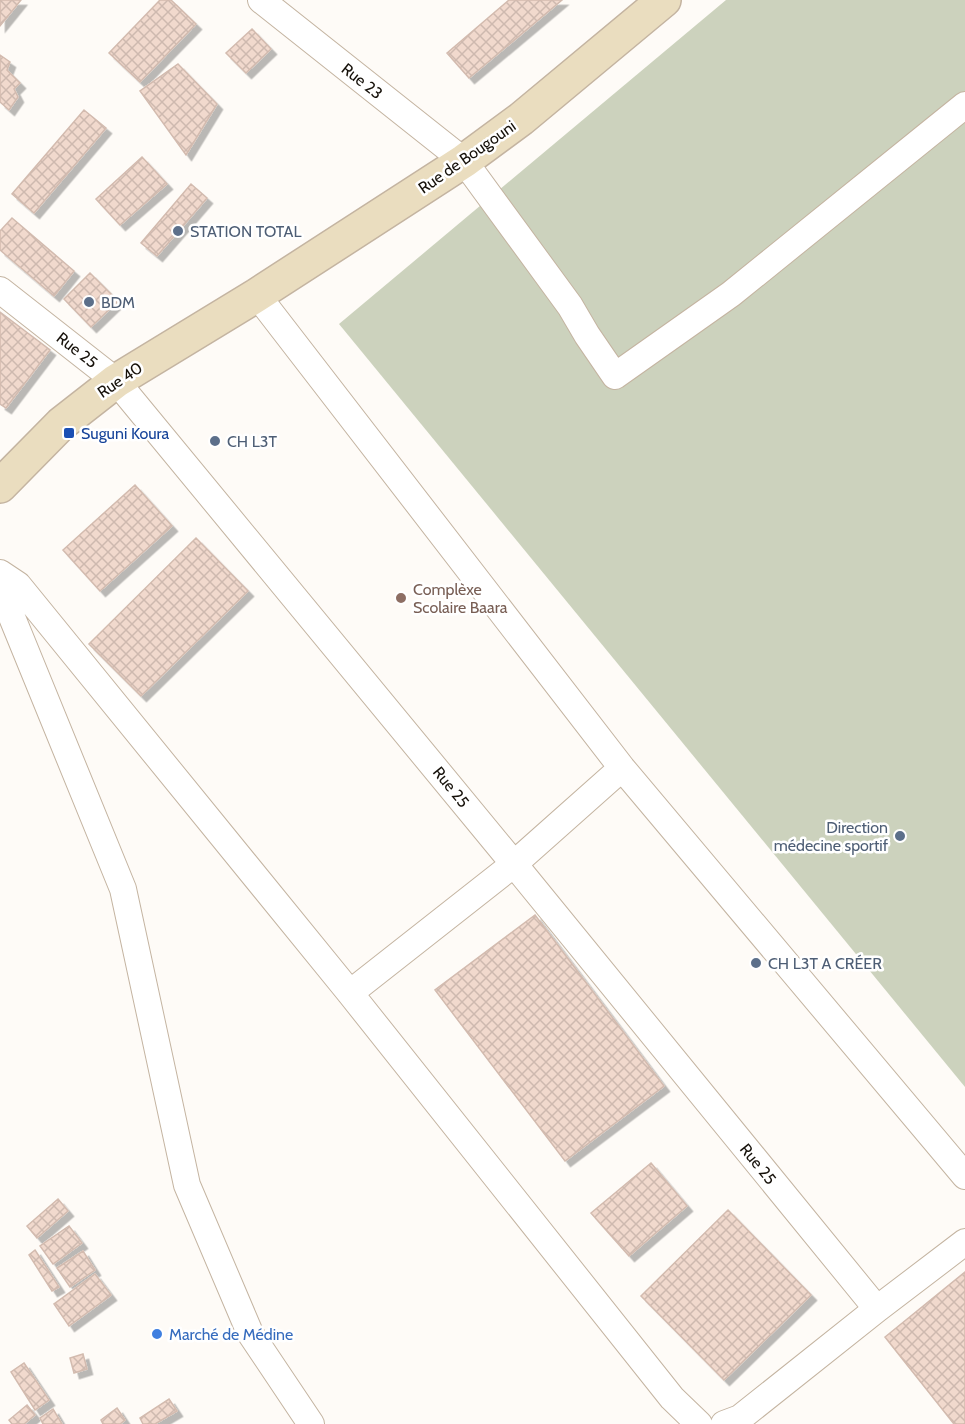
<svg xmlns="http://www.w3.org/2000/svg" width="965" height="1424" viewBox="0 0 965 1424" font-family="Cabin,sans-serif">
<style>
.pitch{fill:#ccd2bd}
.building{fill:url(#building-cross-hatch);stroke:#d3bbaf;stroke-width:1.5;filter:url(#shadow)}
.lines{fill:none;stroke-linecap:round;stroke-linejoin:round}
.street-casing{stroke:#c4b4a1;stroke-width:28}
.secondary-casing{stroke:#c4b4a1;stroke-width:36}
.street{stroke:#fff;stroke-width:26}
.secondary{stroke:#eaddbf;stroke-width:33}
.service-dot{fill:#5c6f8a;stroke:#fff;stroke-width:2}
.transit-dot{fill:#1a4fb4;stroke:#fff;stroke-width:2}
.education-dot{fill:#8d6e63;stroke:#fff;stroke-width:2}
.shop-dot{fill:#3f7fe0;stroke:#fff;stroke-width:2}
.labels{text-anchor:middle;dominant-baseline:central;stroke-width:5;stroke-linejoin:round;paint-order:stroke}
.street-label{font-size:16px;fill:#16110a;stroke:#fff}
.service-label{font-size:16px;fill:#4e5e75;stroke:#fff;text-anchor:start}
.transit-label{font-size:16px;fill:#164399;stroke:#fff;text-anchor:start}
.education-label{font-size:16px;fill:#785e54;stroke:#fff;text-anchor:start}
.shop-label{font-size:16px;fill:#366cbe;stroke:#fff;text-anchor:start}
</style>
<defs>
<pattern id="building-cross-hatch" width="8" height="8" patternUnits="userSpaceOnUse" patternTransform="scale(1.5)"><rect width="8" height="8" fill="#f1d9cd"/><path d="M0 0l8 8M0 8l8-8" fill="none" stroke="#ceb9af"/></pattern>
<filter id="shadow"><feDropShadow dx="5.5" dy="5.5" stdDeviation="0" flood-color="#0004"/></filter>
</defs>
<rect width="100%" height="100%" fill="#fefbf7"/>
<path class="pitch" d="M726,0H965V1087L339,324Z"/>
<path class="building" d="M0,0H21L0,26Z
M160,0H171L196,24L140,82L109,53Z
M509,0H562L469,78L447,53Z
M252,29L271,49L246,73L226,53Z
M0,55L10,62L7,70L20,83L14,89L18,97L9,110L0,102Z
M178,64L217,104L186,155L140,91Z
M84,110L106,128L34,213L12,194Z
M142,157L167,184L120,225L96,199Z
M191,184L207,198L157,256L141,243Z
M12,218L74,271L54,296L0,250V231Z
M90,273L118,301L91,327L64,299Z
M0,312L50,350L6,408L0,404Z
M135,485L172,526L100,591L63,550Z
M196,538L248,591L141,696L89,644Z
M535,915L664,1086L565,1161L435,990Z
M651,1163L687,1206L629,1256L591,1213Z
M58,1199L68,1211L37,1238L27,1226Z
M728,1210L811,1295L724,1380L641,1296Z
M69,1226L82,1243L53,1264L40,1246Z
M35,1250L59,1287L52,1291L29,1255Z
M83,1251L95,1270L70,1287L57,1268Z
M965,1272V1424H954L885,1337Z
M95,1274L111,1295L69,1326L54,1304Z
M83,1354L87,1369L74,1373L70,1358Z
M24,1363L49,1400L35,1410L11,1372Z
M169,1399L177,1411L155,1424H143L140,1418Z
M27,1405L35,1415L24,1424H12L9,1420Z
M117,1408L125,1420L120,1424H103L101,1420Z
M53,1409L62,1424H43L40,1418Z"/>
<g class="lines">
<g class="street-casing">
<path id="street" d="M261,0L464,161L570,306L587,335L615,376L731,294L965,105
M0,290L116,381L514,864L877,1309
M257,295L622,768L965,1176
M0,573L18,585L350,993L672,1398L699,1424
M0,588L123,889L187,1185L250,1333L311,1424
M350,993L514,864L622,768
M724,1424L740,1418L877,1309L965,1242"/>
</g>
<g class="secondary-casing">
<path id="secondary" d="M0,486L61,424L116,381L257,295L464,161L521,119L664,0"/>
</g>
<use href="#street" class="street"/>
<use href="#secondary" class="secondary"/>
</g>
<g class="service-dot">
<circle cx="178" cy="231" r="6"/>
<circle cx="89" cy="302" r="6"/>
<circle cx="215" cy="441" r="6"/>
<circle cx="900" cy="836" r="6"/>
<circle cx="756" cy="963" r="6"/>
</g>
<rect class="transit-dot" x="63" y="427" width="12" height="12" rx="3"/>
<circle class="education-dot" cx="401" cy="598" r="6"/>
<circle class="shop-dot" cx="157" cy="1334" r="6"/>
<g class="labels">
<g class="street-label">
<text transform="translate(362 81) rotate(38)">Rue 23</text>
<text transform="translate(467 157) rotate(-35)">Rue de Bougouni</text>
<text transform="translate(77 350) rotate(38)">Rue 25</text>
<text transform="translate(120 380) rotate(-34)">Rue 40</text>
<text transform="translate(451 787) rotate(51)">Rue 25</text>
<text transform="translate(758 1164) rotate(51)">Rue 25</text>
</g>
<g class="service-label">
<text x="190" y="231">STATION TOTAL</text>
<text x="101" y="302">BDM</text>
<text x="227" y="441">CH L3T</text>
<text x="888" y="827" text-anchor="end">Direction<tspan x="888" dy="18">médecine sportif</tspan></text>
<text x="768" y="963">CH L3T A CRÉER</text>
</g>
<g class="transit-label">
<text x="81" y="433">Suguni Koura</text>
</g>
<g class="education-label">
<text x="413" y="589">Complèxe<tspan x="413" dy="18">Scolaire Baara</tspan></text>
</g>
<g class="shop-label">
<text x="169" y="1334">Marché de Médine</text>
</g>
</g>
</svg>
